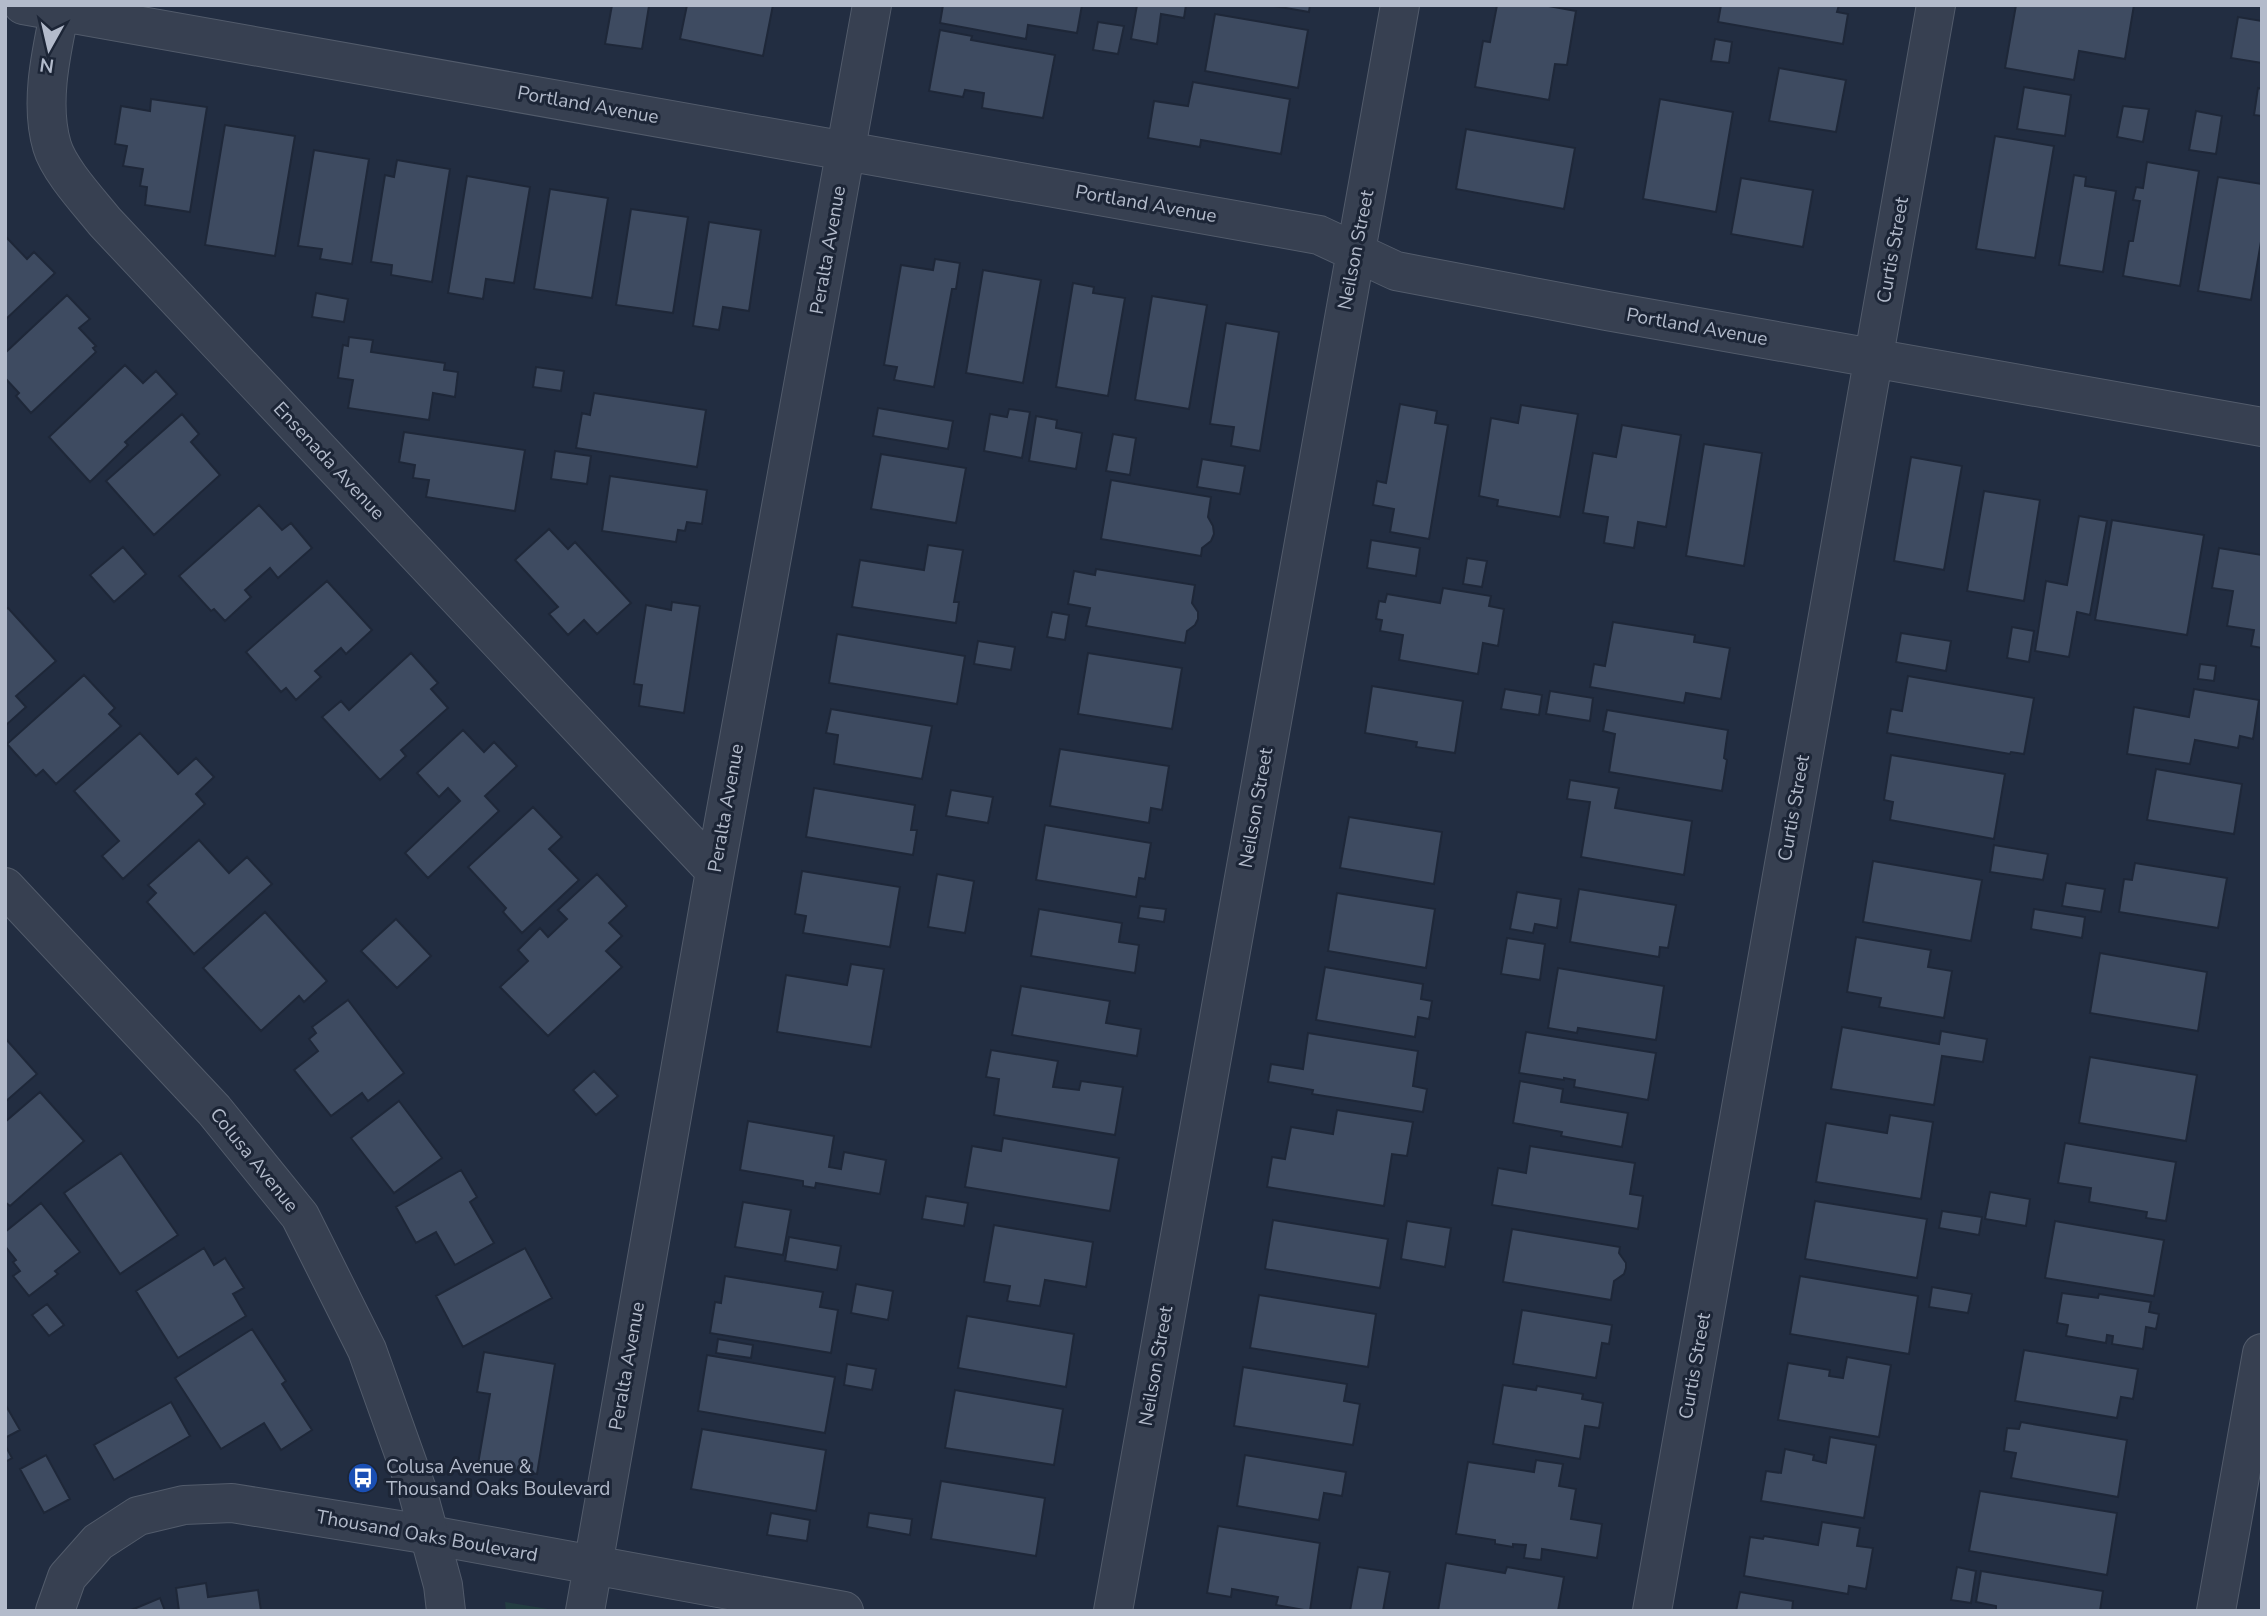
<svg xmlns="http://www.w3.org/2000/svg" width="2267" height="1616" viewBox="0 0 2267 1616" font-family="'Nunito Sans',sans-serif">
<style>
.green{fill:#243d42}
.building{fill:#3e4b61;stroke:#1e2738;stroke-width:2}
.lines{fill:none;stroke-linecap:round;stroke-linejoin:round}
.minor-casing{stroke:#525b6b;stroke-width:40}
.tertiary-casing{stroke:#525b6b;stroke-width:40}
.minor{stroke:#374051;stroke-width:38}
.tertiary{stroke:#374051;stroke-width:38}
.labels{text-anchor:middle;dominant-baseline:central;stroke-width:6;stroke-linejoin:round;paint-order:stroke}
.street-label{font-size:19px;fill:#b3bbcb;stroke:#1c2536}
.poi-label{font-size:19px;fill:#b3bbcb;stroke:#1c2536;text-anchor:start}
</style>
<rect width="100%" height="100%" fill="#222d41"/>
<path class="green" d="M505,1602L548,1609V1611H506Z"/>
<path class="building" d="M612,5L649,6L642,49L605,44Z
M687,5H773L763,56L680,39Z
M943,5H1082L1077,33L1028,25L1026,39L940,23Z
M1137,5H1186L1184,18L1161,14L1157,44L1131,39Z
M1269,5H1310L1309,12Z
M1497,5H1543L1576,11L1567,65L1555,64L1549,100L1475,87L1483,41L1490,42Z
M1721,5H1839L1837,12L1848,14L1843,44L1718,22Z
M2016,5H2134L2125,59L2079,51L2074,80L2005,68Z
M1215,14L1308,30L1298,88L1205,71Z
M2238,17L2262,21V63L2231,58Z
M1098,22L1124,26L1118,54L1093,50Z
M940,30L972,36L971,40L1055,55L1043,118L982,108L984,93L965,90L963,97L929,91Z
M1715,39L1732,42L1729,63L1711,61Z
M1779,68L1846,80L1836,132L1769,121Z
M1193,82L1290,99L1281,154L1201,140L1200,147L1148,138L1154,101L1188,106Z
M2024,87L2071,95L2065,136L2017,129Z
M2258,88L2262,89V116L2254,115Z
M151,99L207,107L190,212L145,205L147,187L140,186L143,169L123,166L127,146L115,144L121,106L150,111Z
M1660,99L1733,112L1716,212L1643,199Z
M2123,106L2149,109L2143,142L2117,137Z
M2196,111L2222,116L2216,154L2189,150Z
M225,125L295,136L275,256L205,245Z
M1466,129L1575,148L1564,209L1456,189Z
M1995,136L2054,146L2035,258L1976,249Z
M314,150L369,159L352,264L320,259L322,249L298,246Z
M397,160L450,169L432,282L391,275L392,265L371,262L385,175L394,177Z
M2147,162L2199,171L2180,286L2123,276L2129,241H2133L2140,201L2133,200L2136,187L2143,188Z
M2074,175L2086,177L2085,186L2116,191L2103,272L2059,265Z
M467,176L530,187L514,283L486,279L483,299L448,293Z
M2218,177L2262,184V236L2251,300L2198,291Z
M1741,178L1813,190L1803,247L1731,234Z
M550,189L608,198L592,298L534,289Z
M631,209L688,217L673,313L616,305Z
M709,222L761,230L749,311L723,307L719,330L693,326Z
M5,236L27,259L34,252L55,273L5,320Z
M935,259L960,263L956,289H952L934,387L894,380L897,367L884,365L901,265L933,270Z
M983,270L1041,280L1023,383L966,373Z
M1073,283L1094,287L1093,293L1125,298L1108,396L1056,387Z
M316,293L348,299L344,322L312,317Z
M67,295L90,319L79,328L96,346L93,348L96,352L31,413L16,396L19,393L5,378V353Z
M1152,296L1207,305L1189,409L1135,400Z
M1226,323L1279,332L1260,451L1231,446L1234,427L1210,424Z
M349,337L373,340L371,352L445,363L444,370L458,372L455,397L433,393L429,420L348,408L353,380L338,378L343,345L348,346Z
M125,365L143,383L156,371L177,394L125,442L128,445L90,482L49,437Z
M536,367L564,371L561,391L533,387Z
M594,393L706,410L697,467L576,448L582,413L590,415Z
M1400,404L1437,411L1435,423L1448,425L1429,539L1390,532L1394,509L1373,505L1377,481L1386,483Z
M1521,405L1578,414L1560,517L1497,506L1498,500L1479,496L1491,418L1518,423Z
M878,408L953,421L948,449L873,436Z
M1009,409L1030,412L1022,458L984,451L990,414L1007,417Z
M182,414L199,434L191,442L220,475L154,535L106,481Z
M1036,416L1057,420L1056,428L1082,433L1076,469L1029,461Z
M1622,425L1681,435L1666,527L1638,522L1634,548L1604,543L1608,517L1583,513L1593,453L1616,457Z
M404,432L525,450L515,511L426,497L429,480L413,478L415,465L399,462Z
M1113,434L1136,438L1130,475L1106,471Z
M1704,444L1762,453L1744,566L1686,556Z
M555,451L591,456L587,484L551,479Z
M881,454L966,468L956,523L871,509Z
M1911,457L1962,466L1944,570L1894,561Z
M1202,459L1245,466L1240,494L1197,487Z
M610,476L707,490L702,524L687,522L685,531L678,530L676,542L602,531Z
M1111,480L1211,497L1208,517L1213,526L1214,534L1211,541L1202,548L1201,556L1101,539Z
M1984,491L2040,500L2024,601L1967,591Z
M259,505L282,530L291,523L312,548L278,578L270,568L245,590L251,597L225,621L214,609L211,611L179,576Z
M2079,516L2107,521L2090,615L2077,612L2069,657L2035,651L2046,581L2067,585Z
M2112,520L2204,535L2187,635L2095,620Z
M549,529L568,549L575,542L631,603L597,634L584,620L568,635L549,614L558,607L515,560Z
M1371,540L1420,548L1416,576L1367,568Z
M928,545L963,550L954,602H959L956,623L852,607L860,560L924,570Z
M123,547L146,574L114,602L90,575Z
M2219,548L2262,555V648L2251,646L2254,630L2227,626L2233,591L2212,588Z
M1467,558L1487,561L1482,587L1463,584Z
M1096,569L1195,585L1192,603L1198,612V619L1195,625L1187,631L1185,643L1086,626L1090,608L1068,604L1074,571L1095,575Z
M327,581L372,630L346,654L341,648L315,671L321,677L296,700L286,688L281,692L246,652Z
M1443,588L1491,596L1489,606L1504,609L1498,646L1483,643L1478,674L1399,660L1403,635L1380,631L1382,620L1376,619L1379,601L1385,602L1387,594L1440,603Z
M672,602L700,606L684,713L639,706L642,685L634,684L646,605L671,610Z
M8,608L56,661L16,696L26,707L5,726V610Z
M1052,612L1069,615L1065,640L1047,637Z
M1613,622L1695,635L1694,642L1730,648L1721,699L1686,693L1684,703L1590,687L1594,664L1605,666Z
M2012,627L2034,631L2029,662L2007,658Z
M1901,633L1951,641L1946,671L1896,662Z
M837,634L965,656L957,704L829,683Z
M978,641L1015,647L1011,670L974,664Z
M411,653L438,683L431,689L448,708L401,750L406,756L380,780L322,717L341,701L349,710Z
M1088,653L1182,668L1172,729L1078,714Z
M2200,664L2216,666L2214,681L2198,679Z
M84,675L115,708L109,714L121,726L56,784L43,770L36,776L7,744Z
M1908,676L2034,698L2024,754L2011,752L2010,754L1887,733L1891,709L1902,711Z
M1372,686L1463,701L1455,753L1416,747L1417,742L1365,733Z
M1505,689L1542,695L1539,715L1501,709Z
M2194,689L2259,700L2253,739L2240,736L2238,748L2195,740L2190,764L2127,754L2134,707L2189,717Z
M1550,691L1593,698L1590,721L1546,714Z
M831,709L932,726L922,779L834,764L838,735L826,733Z
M1607,710L1728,730L1724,758L1727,760L1722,791L1609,772L1615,734L1603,731Z
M463,730L484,752L494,742L517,766L485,796L499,811L428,878L405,853L460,801L448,788L439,797L417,773Z
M140,733L178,774L196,758L214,777L196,794L205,804L123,879L102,856L119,841L74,791Z
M1060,749L1169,766L1162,810L1151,808L1149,823L1050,806Z
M1891,755L2005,774L1994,839L1890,820L1893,802L1884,800Z
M2156,769L2242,784L2234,834L2147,820Z
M1570,780L1619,788L1615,808L1692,821L1684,875L1581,857L1590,802L1567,799Z
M814,788L915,805L911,830H917L913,855L806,837Z
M951,790L993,797L988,823L946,816Z
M533,807L562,837L549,849L579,880L522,933L503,912L506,908L468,867Z
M1349,817L1442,832L1434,884L1340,868Z
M1045,825L1151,843L1145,879L1139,878L1136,897L1036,880Z
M199,840L229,873L247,857L272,884L194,954L147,902L156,893L148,885Z
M1994,845L2048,854L2043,880L1990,872Z
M1873,861L1982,880L1971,941L1863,922Z
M2135,863L2227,878L2218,928L2119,912L2124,879L2132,880Z
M802,871L900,887L890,947L803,933L806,916L795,914Z
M597,874L627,906L609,923L622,936L606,951L622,967L548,1036L500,987L528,961L518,950L540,928L548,937L567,919L558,910Z
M937,874L974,881L965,933L928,927Z
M2066,883L2105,889L2101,912L2062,906Z
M1579,889L1676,905L1668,948L1660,947L1659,957L1570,942Z
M1517,892L1561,899L1557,928L1535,924L1533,933L1510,929Z
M1337,893L1435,909L1426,968L1328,951Z
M1140,906L1166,909L1164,922L1138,918Z
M1039,909L1122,923L1119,942L1139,945L1135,973L1031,956Z
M2034,909L2085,917L2082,938L2031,929Z
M265,912L327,981L304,1002L299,996L261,1031L203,968Z
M396,919L431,956L397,988L361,951Z
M1856,937L1931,950L1928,967L1952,971L1944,1018L1879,1007L1881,998L1847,992Z
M1507,938L1545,944L1540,980L1501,974Z
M2100,953L2207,972L2198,1031L2090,1013Z
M851,964L884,969L871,1047L777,1032L786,975L847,985Z
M1325,967L1423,984L1421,999L1432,1001L1429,1019L1418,1017L1415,1037L1316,1020Z
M1558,968L1664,986L1656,1040L1578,1028L1577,1033L1548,1028Z
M1021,986L1110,1001L1106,1023L1141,1029L1137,1056L1012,1035Z
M348,1000L404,1073L368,1101L362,1093L331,1116L294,1070L318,1051L309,1039L316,1033L312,1027Z
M1842,1027L1939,1044L1941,1031L1987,1039L1983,1062L1942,1056L1934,1105L1831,1089Z
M1526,1032L1656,1053L1648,1100L1574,1087L1575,1080L1564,1078V1080L1519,1073Z
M1308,1033L1418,1051L1413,1086L1427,1089L1423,1112L1312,1094L1313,1090L1268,1082L1271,1064L1303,1069Z
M5,1038L37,1074L5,1102Z
M991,1050L1058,1061L1053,1087L1079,1090L1081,1081L1123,1087L1115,1135L994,1115L999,1079L986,1077Z
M2090,1057L2197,1075L2186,1141L2079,1123Z
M594,1071L618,1096L596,1115L573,1090Z
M1520,1081L1563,1089L1561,1102L1628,1113L1622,1147L1561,1136L1562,1132L1513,1123Z
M40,1092L84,1141L10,1206L5,1202V1122Z
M399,1101L442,1158L394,1193L351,1138Z
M1337,1110L1413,1122L1407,1156L1392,1154L1384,1206L1267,1187L1272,1157L1285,1159L1291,1127L1333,1134Z
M1890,1115L1933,1122L1921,1199L1816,1182L1826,1123L1887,1133Z
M748,1121L834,1136L829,1167L841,1169L844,1152L886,1160L880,1194L816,1183L815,1188L803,1186V1181L740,1170Z
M1003,1138L1119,1158L1110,1211L965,1187L972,1146L1001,1151Z
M2065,1143L2176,1162L2166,1221L2146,1218L2147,1212L2089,1202L2091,1188L2058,1183Z
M1530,1146L1635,1163L1630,1194L1643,1196L1638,1229L1492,1205L1498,1168L1526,1173Z
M121,1153L178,1235L120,1274L64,1193Z
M461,1170L477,1197L470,1202L494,1243L455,1265L436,1232L416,1243L396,1207Z
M1990,1192L2030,1199L2026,1226L1985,1219Z
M926,1196L968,1203L964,1226L922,1219Z
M1815,1201L1927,1219L1917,1278L1805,1259Z
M743,1202L791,1210L783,1255L735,1247Z
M41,1203L80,1252L55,1271L58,1274L29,1296L13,1276L20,1271L13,1262L16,1260L5,1246V1232Z
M1942,1211L1982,1217L1979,1235L1939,1228Z
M1273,1220L1388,1239L1380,1288L1265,1269Z
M1407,1221L1451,1228L1445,1267L1401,1259Z
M2055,1221L2164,1240L2154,1296L2045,1278Z
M994,1225L1093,1242L1086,1287L1045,1280L1040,1306L1007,1301L1010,1286L984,1282Z
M1512,1229L1620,1247L1619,1253L1626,1263V1268L1624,1274L1614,1281L1611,1300L1503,1282Z
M789,1237L841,1246L837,1270L785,1261Z
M204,1248L214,1265L225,1258L244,1288L233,1294L246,1316L178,1358L136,1291Z
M525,1248L552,1298L463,1347L436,1296Z
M725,1276L823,1292L820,1307L838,1310L831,1353L710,1333L715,1302L721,1303Z
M1800,1276L1918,1296L1909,1354L1790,1334Z
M856,1284L893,1291L888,1320L851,1313Z
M1932,1287L1972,1294L1968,1313L1929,1307Z
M2062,1293L2098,1298L2099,1294L2151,1302L2149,1312L2159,1314L2156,1329L2146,1327L2143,1349L2112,1344L2113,1336L2107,1335L2106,1343L2066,1336L2068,1325L2057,1323Z
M1259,1295L1376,1314L1368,1367L1250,1348Z
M47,1304L64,1325L49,1336L32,1315Z
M1522,1310L1612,1325L1609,1344L1602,1343L1596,1378L1513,1364Z
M967,1316L1074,1334L1066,1387L958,1368Z
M252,1329L286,1381L282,1384L312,1430L281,1450L264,1423L221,1449L175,1378Z
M718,1339L753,1345L751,1358L716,1353Z
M2024,1350L2138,1369L2133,1399L2121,1397L2117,1418L2015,1401Z
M484,1352L555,1364L537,1474L478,1464L490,1394L477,1392Z
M707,1355L835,1377L825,1433L698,1411Z
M1847,1357L1891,1365L1879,1437L1778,1420L1788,1363L1830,1370L1829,1376L1843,1378Z
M847,1364L876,1369L872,1390L844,1385Z
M1243,1367L1347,1384L1344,1401L1360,1404L1353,1445L1234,1426Z
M1503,1385L1536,1390L1537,1386L1583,1394L1582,1399L1603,1403L1599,1428L1585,1426L1580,1459L1493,1444Z
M955,1390L1063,1409L1054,1465L945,1448Z
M171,1402L190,1436L114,1480L94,1445Z
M5,1404L20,1430L5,1438Z
M2021,1422L2127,1440L2118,1497L2011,1478L2016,1453L2004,1451L2007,1428L2019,1429Z
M702,1429L826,1450L816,1511L691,1489Z
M1830,1437L1876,1445L1864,1518L1761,1501L1766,1471L1781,1473L1785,1449L1814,1455L1813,1460L1826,1463Z
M5,1445L12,1458L5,1462Z
M46,1455L70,1499L44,1513L20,1469Z
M1245,1455L1346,1472L1342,1496L1324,1493L1319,1520L1237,1506Z
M1536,1460L1563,1464L1559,1486L1576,1489L1571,1519L1602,1524L1597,1558L1542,1549L1541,1560L1524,1558L1526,1545L1513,1544V1547L1495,1544V1540L1456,1534L1468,1462L1534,1472Z
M941,1481L1045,1498L1036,1556L931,1539Z
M1980,1491L2117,1513L2107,1575L1969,1551Z
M771,1513L810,1520L807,1541L767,1535Z
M869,1513L912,1519L910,1535L867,1527Z
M1822,1522L1860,1528L1857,1546L1873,1548L1866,1589L1849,1586L1848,1594L1744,1576L1750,1537L1763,1539L1764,1536L1818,1545Z
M1218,1526L1320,1543L1310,1611L1276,1605L1278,1597L1232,1589L1231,1597L1207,1593Z
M1446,1563L1505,1573L1507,1567L1564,1577L1558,1611H1438Z
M1358,1567L1390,1572L1383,1611H1350Z
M1957,1567L1976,1571L1971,1603L1951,1600Z
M1981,1571L2103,1591L2100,1611H1996V1606L1976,1602Z
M206,1583L208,1597L258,1590L261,1611H179L176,1588Z
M1740,1592L1793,1601L1792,1611H1736Z
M160,1598L165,1611H129Z"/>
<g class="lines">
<g class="minor-casing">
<path id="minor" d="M23,5L1319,235L1396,271L1607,311L2262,427
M61,5C52,49 39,102 52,146C59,170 89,202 105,222L715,871
M55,1611L67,1577L98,1542L138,1516L184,1505L232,1503L430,1535L844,1611
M585,1611L715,871L872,5
M1113,1611L1400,5
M1652,1611L1936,5"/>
</g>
<g class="tertiary-casing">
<path id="tertiary" d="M5,887L214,1110L300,1216L367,1350L417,1490L443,1585L446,1611
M2216,1611L2262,1353"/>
</g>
<use href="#minor" class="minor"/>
<use href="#tertiary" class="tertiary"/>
</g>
<defs>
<g id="bus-disc" transform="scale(1.575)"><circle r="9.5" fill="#1a4fb4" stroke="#1c2536"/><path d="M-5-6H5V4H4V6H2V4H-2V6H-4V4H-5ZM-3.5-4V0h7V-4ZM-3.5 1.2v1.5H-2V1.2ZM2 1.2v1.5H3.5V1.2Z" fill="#fff"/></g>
</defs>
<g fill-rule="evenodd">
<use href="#bus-disc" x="363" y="1478"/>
</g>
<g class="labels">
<g class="street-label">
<text transform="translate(588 105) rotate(10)">Portland Avenue</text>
<text transform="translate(1146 204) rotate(10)">Portland Avenue</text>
<text transform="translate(828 250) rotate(-80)">Peralta Avenue</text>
<text transform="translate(1356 250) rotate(-79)">Neilson Street</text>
<text transform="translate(1893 250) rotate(-80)">Curtis Street</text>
<text transform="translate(1697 327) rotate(10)">Portland Avenue</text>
<text transform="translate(329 461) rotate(47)">Ensenada Avenue</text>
<text transform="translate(726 808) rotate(-80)">Peralta Avenue</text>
<text transform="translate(1256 808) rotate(-80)">Neilson Street</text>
<text transform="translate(1794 808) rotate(-80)">Curtis Street</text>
<text transform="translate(254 1160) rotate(51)">Colusa Avenue</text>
<text transform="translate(627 1366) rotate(-80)">Peralta Avenue</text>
<text transform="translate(1156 1366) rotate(-80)">Neilson Street</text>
<text transform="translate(1695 1366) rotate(-80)">Curtis Street</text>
<text transform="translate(427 1536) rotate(10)">Thousand Oaks Boulevard</text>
</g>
<g class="poi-label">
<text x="386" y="1467">Colusa Avenue &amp;<tspan x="386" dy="22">Thousand Oaks Boulevard</tspan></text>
</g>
</g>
<rect width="2267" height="1616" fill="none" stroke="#b3bbcb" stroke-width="14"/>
<g transform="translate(49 49) rotate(188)" stroke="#1c2536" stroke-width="5" paint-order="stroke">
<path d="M0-5L12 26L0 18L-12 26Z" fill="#b3bbcb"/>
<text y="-10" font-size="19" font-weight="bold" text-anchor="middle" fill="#b3bbcb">N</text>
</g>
</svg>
